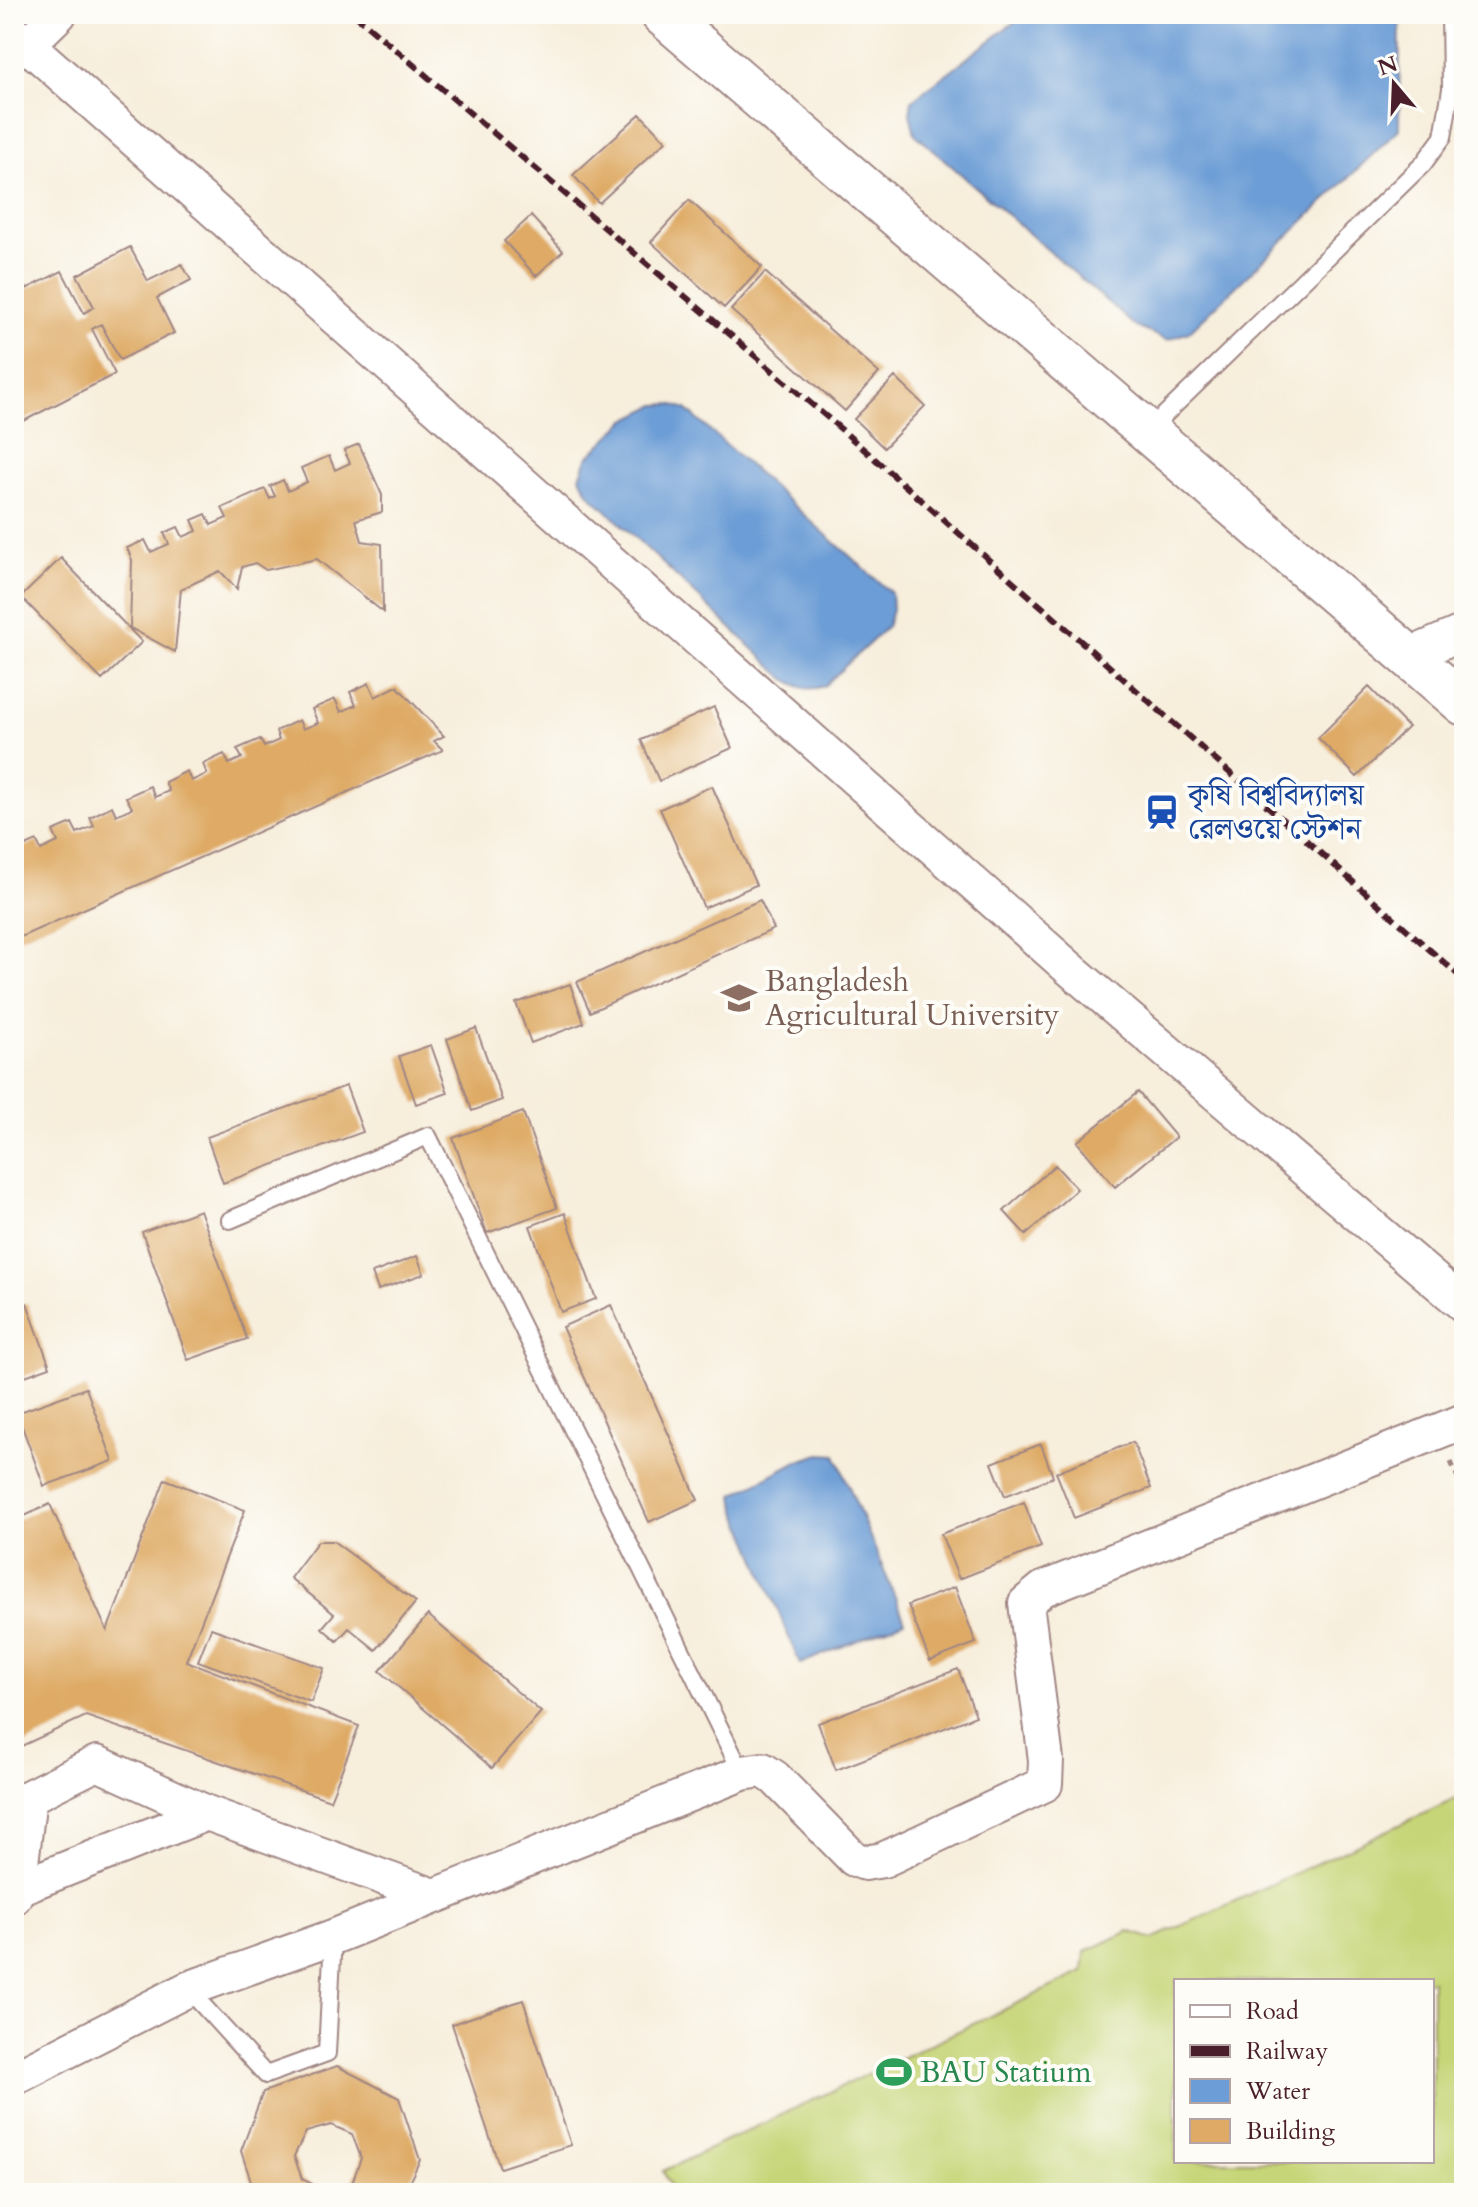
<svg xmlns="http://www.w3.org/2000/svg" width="1478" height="2207" viewBox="0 0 1478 2207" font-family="Cardo,'Noto Serif Bengali',serif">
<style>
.pitch{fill:#c6d577;stroke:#887a51;stroke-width:2;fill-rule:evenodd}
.water{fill:#6c9dd6;stroke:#5b5e80;stroke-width:2}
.building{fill:#deaa65;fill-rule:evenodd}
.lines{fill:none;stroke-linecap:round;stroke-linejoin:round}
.service-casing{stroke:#a08684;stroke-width:20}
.minor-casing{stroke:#a08684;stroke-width:38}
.tertiary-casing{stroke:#a08684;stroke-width:46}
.path{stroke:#a08684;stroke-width:5;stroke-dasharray:6 6;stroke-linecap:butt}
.service{stroke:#fff;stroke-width:16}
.minor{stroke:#fff;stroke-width:34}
.tertiary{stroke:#fff;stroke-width:42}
.rail{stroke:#4a1f2b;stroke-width:6;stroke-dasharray:12 6;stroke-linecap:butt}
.labels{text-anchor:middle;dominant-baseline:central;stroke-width:8;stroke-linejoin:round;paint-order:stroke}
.transit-label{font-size:30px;fill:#164399;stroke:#fdfcf7;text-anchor:start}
.education-label{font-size:30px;fill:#785e54;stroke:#fdfcf7;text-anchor:start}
.leisure-label{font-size:30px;fill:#27864d;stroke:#fdfcf7;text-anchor:start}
</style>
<rect width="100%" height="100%" fill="#fdfcf7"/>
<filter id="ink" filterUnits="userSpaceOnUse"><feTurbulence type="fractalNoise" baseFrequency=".0125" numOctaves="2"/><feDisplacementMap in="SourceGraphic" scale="16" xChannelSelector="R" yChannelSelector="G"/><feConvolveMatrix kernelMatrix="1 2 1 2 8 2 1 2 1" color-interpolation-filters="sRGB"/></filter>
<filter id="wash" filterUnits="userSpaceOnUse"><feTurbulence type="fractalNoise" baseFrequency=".006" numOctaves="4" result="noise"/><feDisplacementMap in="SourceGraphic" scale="32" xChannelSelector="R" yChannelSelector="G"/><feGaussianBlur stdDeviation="1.8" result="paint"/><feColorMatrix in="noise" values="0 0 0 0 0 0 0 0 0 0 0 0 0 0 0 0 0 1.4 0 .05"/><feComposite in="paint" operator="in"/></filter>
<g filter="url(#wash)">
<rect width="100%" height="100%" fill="#f7eedc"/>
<path class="pitch" d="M1464,1795V2193H674L663,2171L1083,1972L1085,1952L1129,1931L1153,1939ZM1176,1981H1432V2161H1176Z"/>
<path class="water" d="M1025,14H1400L1399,129L1189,332L1167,340L1136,327L915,134L910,114L912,100Z
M671,404L686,409L891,593L892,610L887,627L824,686C807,692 799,687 784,678L589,494L580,477L587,458L626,420L656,405Z
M820,1454L836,1455L905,1621L800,1664L736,1509L734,1495L795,1462Z"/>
<g id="blocks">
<path class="building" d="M640,114L666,141L599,203L573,175Z
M689,200L762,267L724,308L651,242Z
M531,216L563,251L536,276L504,241Z
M130,247L148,281L182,264L191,280L157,298L174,333L120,360L101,324L92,329L115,374L14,426V295L62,271L84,313L94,307L77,275Z
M765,272L879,373L845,411L731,310Z
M895,377L925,406L884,448L854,419Z
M359,444L382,495V512L356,520L362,541L382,544L383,612L317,559L266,570L255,563L242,567L237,589L220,571L181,589L175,652L130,628L132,560L127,548L145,540L151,552L169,544L164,533L178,527L183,537L197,531L192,520L206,514L211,525L227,518L222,508L265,489L270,499L275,496L270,486L283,480L288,491L307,482L301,468L329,456L335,470L350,463L344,450Z
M61,558L142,642L102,680L21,597Z
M369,683L375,697L397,686L444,736L434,741L443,750L16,939L14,862L18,860L14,851L37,841L41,850L58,842L53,831L72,823L77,833L94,826L90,817L112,806L116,815L132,808L126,797L150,786L155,797L169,791L165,782L187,771L191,781L207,774L203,764L224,754L229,764L242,758L237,749L260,739L264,747L279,740L276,731L299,720L303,729L318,723L312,709L335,699L341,712L356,705L350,692Z
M1369,687L1408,727L1357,777L1318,738Z
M714,707L732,748L659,781L641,740Z
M712,786L756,885L704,908L660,809Z
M760,900L774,929L590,1012L577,982Z
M570,984L584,1023L531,1043L516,1003Z
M476,1028L502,1100L472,1111L447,1039Z
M431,1045L448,1093L416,1104L399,1056Z
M346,1086L363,1132L223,1183L207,1137Z
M1138,1092L1176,1137L1115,1187L1077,1142Z
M523,1112L557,1208L487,1233L453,1138Z
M1055,1165L1077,1189L1026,1235L1004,1211Z
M200,1210L247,1339L188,1360L142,1232Z
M565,1213L596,1299L561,1312L530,1226Z
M417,1256L424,1274L378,1290L372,1273Z
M27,1303L50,1367L14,1380V1308Z
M611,1305L698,1500L649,1522L562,1327Z
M86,1388L113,1461L44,1486L17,1413Z
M1133,1442L1151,1488L1074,1518L1056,1472Z
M1041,1444L1053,1477L1005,1496L992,1463Z
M165,1479L245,1510L186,1661L359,1726L330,1800L86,1716L17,1748L14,1756V1521L50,1504L107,1631Z
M1024,1502L1041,1547L959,1579L941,1534Z
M318,1541H333L416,1602L376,1650L349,1628L337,1641L322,1628L334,1614L290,1578Z
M955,1587L976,1643L930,1661L908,1605Z
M428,1615L541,1712L492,1768L380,1671Z
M211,1628L324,1668L311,1702L198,1661Z
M958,1669L976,1716L836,1770L818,1723Z
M523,2000L571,2145L500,2168L452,2024Z
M337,2066L399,2098L420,2160L404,2193H255L241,2151L263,2092ZM331,2125L352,2134L361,2158L352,2183L326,2191L302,2179L294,2156L306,2132Z"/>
</g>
</g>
<g filter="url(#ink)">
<use href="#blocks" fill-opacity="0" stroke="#a08684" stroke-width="2"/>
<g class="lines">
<g class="service-casing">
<path id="service" d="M1149,430L1423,164L1443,137L1451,89L1450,14
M230,1220L428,1136L742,1773
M188,1989L266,2075L327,2053L333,1937"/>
</g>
<g class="minor-casing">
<path id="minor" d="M14,33L1069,968L1464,1305
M14,52L27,45L59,14
M1408,656L1464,632
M18,1888L29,1797L97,1763L207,1813
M14,1897L18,1888L207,1813L434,1896
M14,2078L188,1989L333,1937L742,1773L763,1770L775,1778L854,1859L865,1863L883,1860L1045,1784L1046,1760L1026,1603L1043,1589L1464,1421"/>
</g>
<g class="tertiary-casing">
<path id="tertiary" d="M662,14L1464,704"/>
</g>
<path class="path" d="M1451,1462L1464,1491"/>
<use href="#service" class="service"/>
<use href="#minor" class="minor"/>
<use href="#tertiary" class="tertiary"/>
<path class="rail" d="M354,14L842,430L1464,980"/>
</g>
</g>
<defs>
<g id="station-bare" transform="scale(2.76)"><path d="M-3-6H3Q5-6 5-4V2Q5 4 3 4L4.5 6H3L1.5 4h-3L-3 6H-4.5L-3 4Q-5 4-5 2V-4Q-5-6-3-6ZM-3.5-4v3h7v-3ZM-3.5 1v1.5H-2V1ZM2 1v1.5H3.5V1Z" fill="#1a4fb4" stroke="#fdfcf7" stroke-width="2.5" paint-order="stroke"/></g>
<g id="university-bare" transform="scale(2.76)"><path d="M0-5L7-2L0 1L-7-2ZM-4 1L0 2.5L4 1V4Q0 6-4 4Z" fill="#8d6e63" stroke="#fdfcf7" stroke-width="2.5" paint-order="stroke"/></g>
<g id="stadium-bare" transform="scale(2.76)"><path d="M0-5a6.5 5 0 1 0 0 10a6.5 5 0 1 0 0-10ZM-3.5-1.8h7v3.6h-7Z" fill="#2e9e5b" stroke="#fdfcf7" stroke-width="2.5" paint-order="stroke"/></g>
</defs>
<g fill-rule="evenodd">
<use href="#station-bare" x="1162" y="812"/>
<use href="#university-bare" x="739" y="998"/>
<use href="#stadium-bare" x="894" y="2072"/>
</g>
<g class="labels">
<g class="transit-label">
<text x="1188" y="795">কৃষি বিশ্ববিদ্যালয়<tspan x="1188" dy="34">রেলওয়ে স্টেশন</tspan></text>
</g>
<g class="education-label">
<text x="765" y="981">Bangladesh<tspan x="765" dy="34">Agricultural University</tspan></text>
</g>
<g class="leisure-label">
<text x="920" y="2072">BAU Statium</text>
</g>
</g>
<rect width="1478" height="2207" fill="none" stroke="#fdfcf7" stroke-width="48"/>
<rect x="1174" y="1979" width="260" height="184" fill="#fdfcf7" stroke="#b5a4a5" stroke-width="2"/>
<rect x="1190" y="2005" width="40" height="12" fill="#ffffff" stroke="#b5a4a5" stroke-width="2"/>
<text x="1246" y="2019" font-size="24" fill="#4a1f2b">Road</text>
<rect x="1190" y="2045" width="40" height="12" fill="#4a1f2b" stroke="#b5a4a5" stroke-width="2"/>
<text x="1246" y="2059" font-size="24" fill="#4a1f2b">Railway</text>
<rect x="1190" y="2079" width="40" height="24" fill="#6c9dd6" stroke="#b5a4a5" stroke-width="2"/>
<text x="1246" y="2099" font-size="24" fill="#4a1f2b">Water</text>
<rect x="1190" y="2119" width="40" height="24" fill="#deaa65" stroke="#b5a4a5" stroke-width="2"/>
<text x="1246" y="2139" font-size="24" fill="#4a1f2b">Building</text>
<g transform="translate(1394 84) rotate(341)" stroke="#fdfcf7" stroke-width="6" paint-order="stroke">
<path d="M0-6L14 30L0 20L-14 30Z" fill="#4a1f2b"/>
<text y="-12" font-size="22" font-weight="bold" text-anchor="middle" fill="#4a1f2b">N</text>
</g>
</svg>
